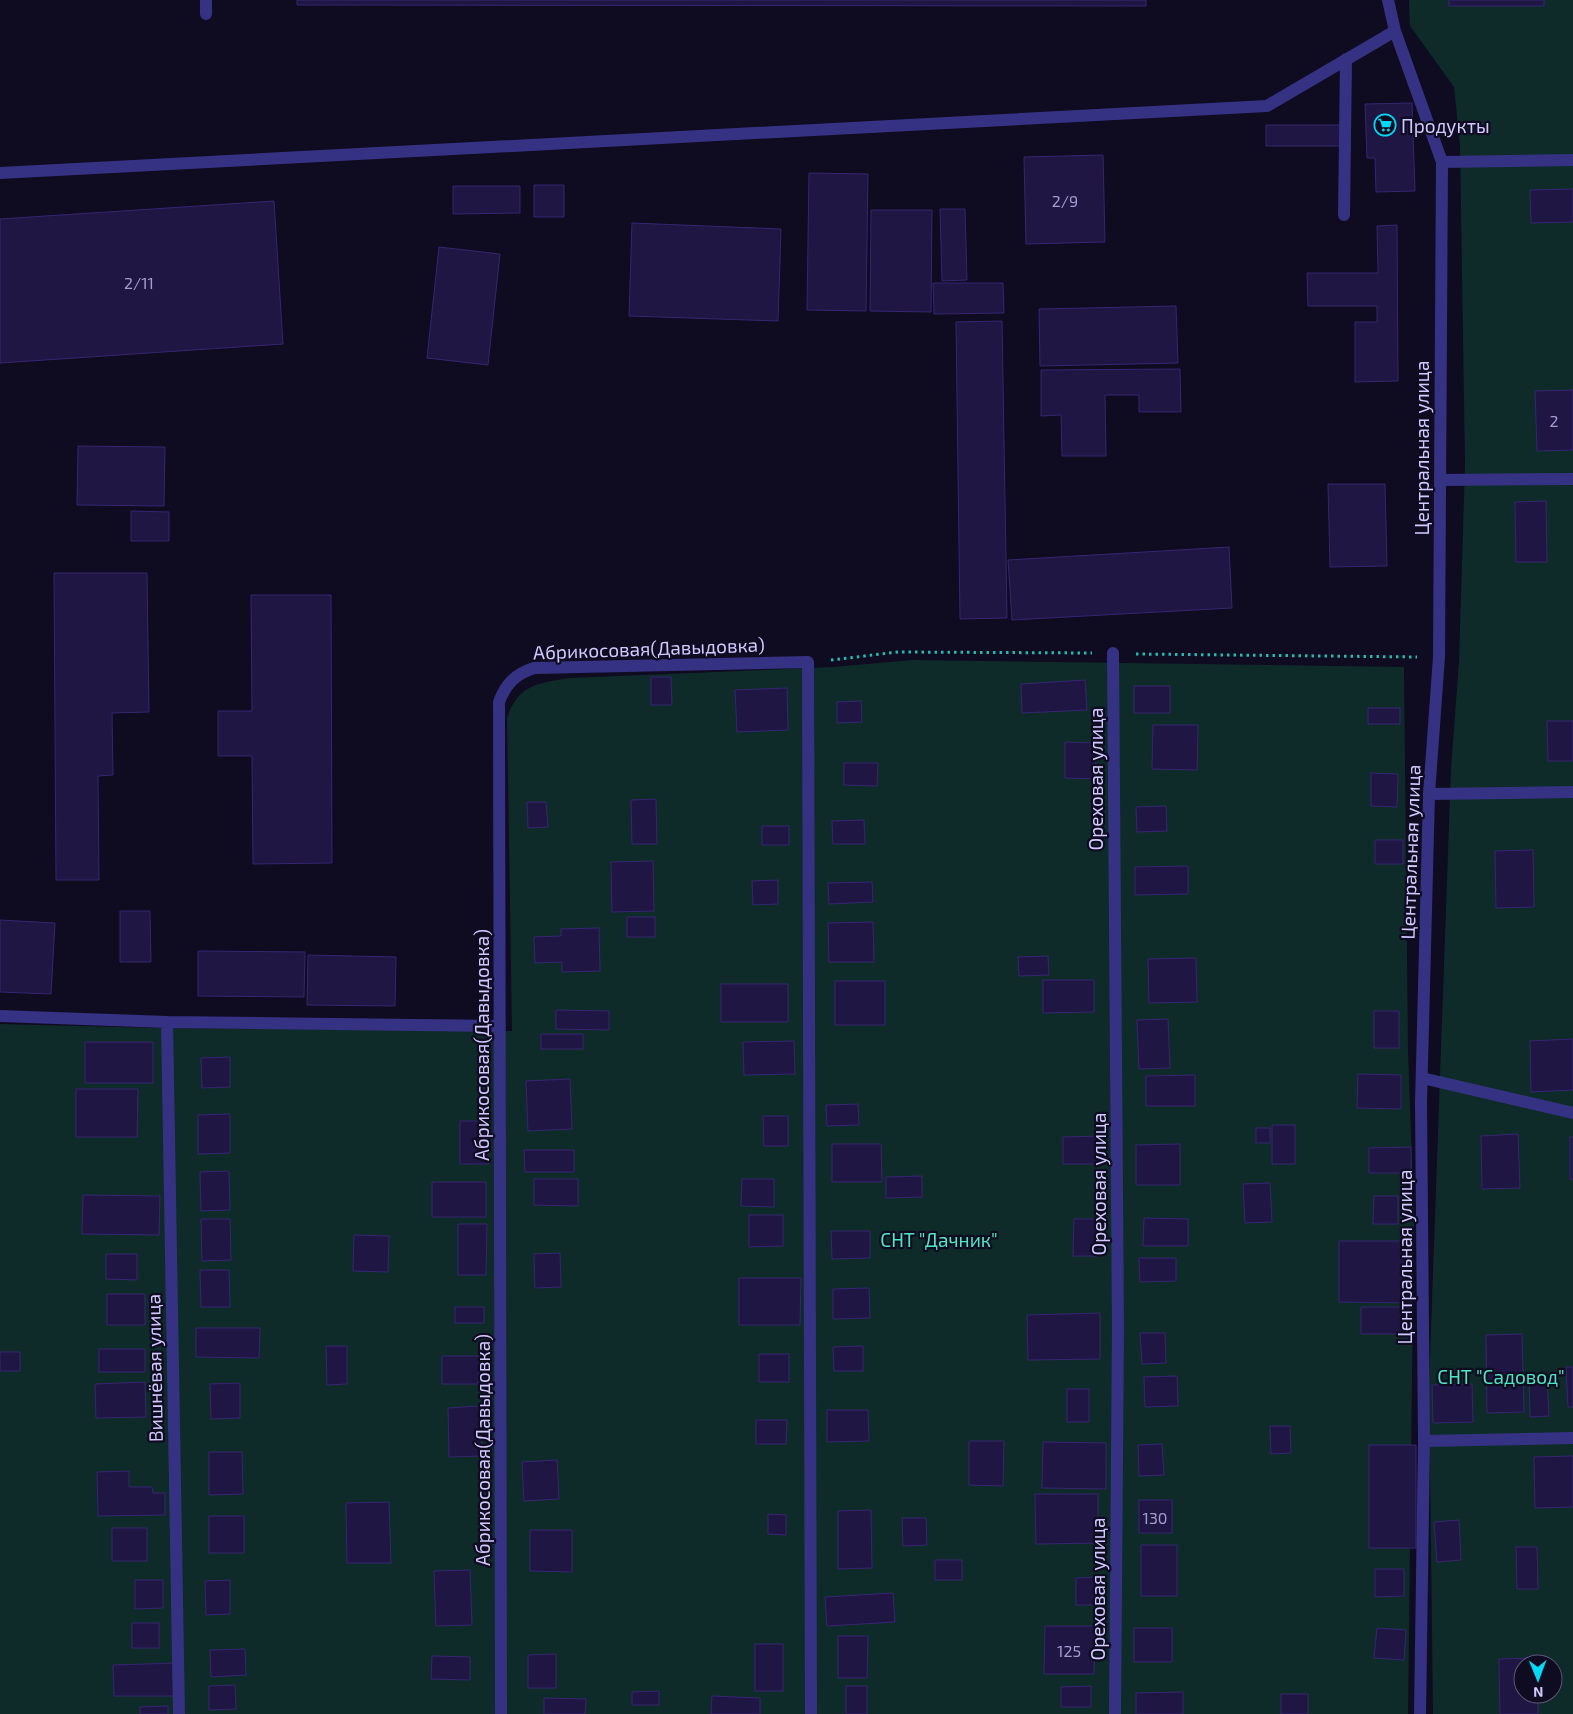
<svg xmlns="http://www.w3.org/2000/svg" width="1573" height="1714" viewBox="0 0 1573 1714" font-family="'Exo 2',sans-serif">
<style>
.green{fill:#0e2b2a;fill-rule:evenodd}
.building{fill:#1f1643;stroke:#362671}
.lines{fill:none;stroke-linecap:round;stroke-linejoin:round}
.path{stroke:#24b9b2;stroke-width:3;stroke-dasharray:2.5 4;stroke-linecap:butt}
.minor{stroke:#363283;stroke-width:12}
.labels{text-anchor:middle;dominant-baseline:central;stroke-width:4.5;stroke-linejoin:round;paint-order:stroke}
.number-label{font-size:16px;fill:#a49dd0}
.poi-label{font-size:19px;fill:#d1caff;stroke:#0f0b20;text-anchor:start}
.street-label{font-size:19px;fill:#d1caff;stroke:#0f0b20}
.park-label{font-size:19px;fill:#4ee7c3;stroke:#0f0b20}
</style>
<rect width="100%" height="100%" fill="#0f0b20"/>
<path class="green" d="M1409,0H1573V1714H1433L1429,1385L1451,769L1459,661L1465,465L1460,145L1454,87L1410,26ZM1523,1664H1553V1694H1523Z
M913,660L1404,667L1408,1050L1414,1218L1408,1714H0V1024L159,1028L512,1031L507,718C518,684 539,683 570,678L833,667Z"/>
<path class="building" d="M297,0H1146V6L297,5Z
M1449,0H1544V6H1449Z
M1412,103L1415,191L1376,192L1375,158H1367L1365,104Z
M1266,125H1343V146H1266Z
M1103,155L1105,242L1026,244L1024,157Z
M809,173L868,174L866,311L807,310Z
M534,185H564V217H534Z
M453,186H520V213L453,214Z
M1573,189V222L1531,223L1530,190Z
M274,201L283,344L0,363V219Z
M940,209H965L967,280L942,281Z
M871,210H932L931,312L870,311Z
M632,223L781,229L778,321L629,316Z
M1397,225L1398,381L1355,382V322H1377V306H1308L1307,273H1378L1377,226Z
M439,247L500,254L488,365L427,358Z
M933,283H1003L1004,313L934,314Z
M1176,306L1178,363L1040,366L1039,309Z
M1002,321L1007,618L960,619L956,322Z
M1180,369L1181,412H1139V395H1105L1106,456H1062L1061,415L1041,416V370Z
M1573,390V450L1537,451L1535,391Z
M78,446L165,447L164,506L77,505Z
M1328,484H1385L1387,566L1330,567Z
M1546,501L1547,562H1516L1515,502Z
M131,511L169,512V541H131Z
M1229,547L1232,608L1012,620L1008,560Z
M54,573H147L149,712L112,713L113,775L98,776L99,880H56Z
M251,595H331L332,863L253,864L252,756H218V711H252Z
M651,677H671L672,705H651Z
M1085,680L1087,710L1022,713L1021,684Z
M1134,686H1170V713H1134Z
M787,688L788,730L737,732L735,690Z
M861,701L862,722L837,723V702Z
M1368,708H1400V724H1368Z
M1547,721H1573V761H1548Z
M1153,725H1198L1197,770L1152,769Z
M1065,742L1096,743L1095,779L1065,778Z
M844,763H878L877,786L844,785Z
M1371,773L1398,774L1397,807L1371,806Z
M656,799L657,844H632L631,800Z
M527,802H546L548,827L528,828Z
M1166,806L1167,831L1137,832L1136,807Z
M864,820L865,844H833L832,821Z
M762,826H789V845H762Z
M1375,840H1403V864H1375Z
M1533,850L1534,907L1496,908L1495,851Z
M653,861L654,911L612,912L611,862Z
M1188,866V894L1135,895V867Z
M778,880V904L753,905L752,881Z
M872,882L873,902L829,904L828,883Z
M120,911H150L151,962H120Z
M627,917H655V937H627Z
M0,920L55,923L51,994L0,992Z
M873,922L874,962H829L828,923Z
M599,928L600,971L562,972V962L535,963L534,937L561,936V929Z
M198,951L305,952L304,997L198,996Z
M308,955L396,957L395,1006L307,1005Z
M1048,956L1049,975L1019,976L1018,957Z
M1196,958L1197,1002L1149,1003L1148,959Z
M1043,980H1094V1012L1043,1013Z
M835,981H885V1025H835Z
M721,984H788V1022H721Z
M556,1010L609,1011V1030L556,1029Z
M1374,1011H1399V1048H1374Z
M1168,1019L1170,1068L1139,1069L1137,1020Z
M541,1034H583V1049H541Z
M1573,1039V1090L1531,1092L1530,1041Z
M794,1041L795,1074L744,1075L743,1042Z
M85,1042H153V1083H85Z
M230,1057V1087L202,1088L201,1058Z
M1358,1074L1401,1075V1109L1357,1108Z
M1195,1075V1106H1146V1076Z
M570,1079L572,1129L528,1131L526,1081Z
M76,1089H138L137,1137H76Z
M858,1104L859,1125L827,1126L826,1105Z
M230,1114V1153L198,1154V1115Z
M763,1116H788V1146H764Z
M460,1121H489V1164H460Z
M1272,1125H1295V1164H1272Z
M1256,1128H1270V1143H1256Z
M1518,1134L1520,1188L1482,1189L1481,1136Z
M1103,1136V1164H1063V1137Z
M1570,1137H1573V1180L1570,1179Z
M832,1144H881L882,1182H832Z
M1180,1144V1185H1136V1145Z
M1411,1147V1173H1369V1148Z
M524,1150H574V1172H525Z
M229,1171L230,1210L201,1211L200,1172Z
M922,1176V1197L886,1198V1177Z
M534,1179H578V1206L534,1205Z
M742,1179H774V1207L741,1206Z
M432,1182H486V1217H432Z
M1270,1183L1272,1222L1245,1223L1243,1184Z
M83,1195L160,1196L159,1235L82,1234Z
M1374,1196H1398V1224H1373Z
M749,1215H783V1246L749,1247Z
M1144,1218L1188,1219V1246H1143Z
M201,1219H230L231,1260L202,1261Z
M1074,1219H1100L1099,1256H1073Z
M458,1224H487L486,1275H458Z
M831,1231H870V1258L832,1259Z
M354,1235L389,1236L388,1272L353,1271Z
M1339,1241H1411L1410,1303L1339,1302Z
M560,1253L561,1287L535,1288L534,1254Z
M106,1254H137V1280L106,1279Z
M1139,1258H1176V1281L1140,1282Z
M200,1270H229L230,1307H201Z
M739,1278H801L800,1325H739Z
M869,1288L870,1318L833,1319V1289Z
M107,1294H145V1325H107Z
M455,1307H484V1323H455Z
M1361,1307H1409V1334H1361Z
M1100,1313V1359L1028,1360L1027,1315Z
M196,1328H260L259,1358L196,1357Z
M1140,1333H1165L1166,1363L1142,1364Z
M1522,1334L1524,1412L1487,1413L1486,1335Z
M326,1346H347V1384L327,1385Z
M863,1346V1371H834L833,1347Z
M99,1349H145V1372H99Z
M0,1352H20V1371H0Z
M759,1354H789V1382H759Z
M442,1356H479L478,1384H442Z
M1566,1367H1573V1407H1568Z
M1177,1376L1178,1406L1145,1407L1144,1377Z
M1547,1377L1549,1416L1530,1417L1529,1378Z
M145,1382L146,1417L96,1418L95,1384Z
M240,1383V1418L211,1419L210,1384Z
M1472,1384L1473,1422L1433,1423L1432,1385Z
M1067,1389H1089V1422H1067Z
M480,1406L482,1456L449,1457L448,1408Z
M827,1410H868L869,1441L827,1442Z
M756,1420H787L786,1444H756Z
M1270,1426H1290L1291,1453L1271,1454Z
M969,1441H1004L1003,1486L969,1485Z
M1043,1442L1106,1443V1489L1042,1488Z
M1162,1444L1164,1475L1139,1476L1138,1445Z
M1369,1445H1416V1548H1369Z
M209,1452H242L243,1494L209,1495Z
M1573,1456V1507L1535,1508L1534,1457Z
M557,1460L559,1499L524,1501L522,1462Z
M129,1471V1487H152L153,1493H165V1515L98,1516L97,1472Z
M1035,1494H1098V1543L1036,1544Z
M1139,1500H1172V1533H1139Z
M389,1502L391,1563H347L346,1503Z
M871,1510L872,1568L838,1569V1511Z
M768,1514L786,1515V1535L768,1534Z
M209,1516H244V1553H209Z
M902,1518H926L927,1545L903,1546Z
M1459,1520L1461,1560L1437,1562L1434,1522Z
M112,1528H147V1561H112Z
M530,1530H572V1572L530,1571Z
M1141,1545H1177V1596H1141Z
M1516,1547H1537L1538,1589H1517Z
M935,1560H962V1580H935Z
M1375,1569H1404V1596L1375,1597Z
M470,1570L472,1625L436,1626L434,1571Z
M1099,1577L1100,1605H1076V1578Z
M135,1580H163V1608L135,1609Z
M230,1580V1614L206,1615L205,1581Z
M893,1593L895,1622L827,1626L825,1597Z
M132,1623H159V1648H132Z
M1045,1626H1095L1094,1674H1044Z
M1134,1628H1172V1662H1134Z
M1377,1628L1406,1630L1404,1660L1374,1658Z
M838,1636H868L867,1678H838Z
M755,1644H783V1691H755Z
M245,1649L246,1675L211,1677L210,1650Z
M556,1654V1688H528V1655Z
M432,1656L470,1657V1680L431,1679Z
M1537,1658V1664H1523V1694H1538V1714H1500L1499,1659Z
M178,1663V1696H114L113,1665Z
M235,1685L236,1709L209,1710V1686Z
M846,1686H867V1714H846Z
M1091,1686V1707H1061V1687Z
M659,1691V1705H632V1692Z
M1183,1692V1714H1136V1693Z
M1281,1694H1308V1714H1281Z
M712,1696L760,1698V1714H711Z
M544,1698L586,1699L585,1714H544Z
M168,1706V1714H140V1707Z"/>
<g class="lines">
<path class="path" d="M1136,654L1417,657
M831,660L898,652L1092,653"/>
<path class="minor" d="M206,0V14
M1388,0L1395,31L1442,162L1439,657L1429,794L1421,1103L1424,1441L1420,1714
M1442,162L1573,160
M0,173L1267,106L1395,31
M1344,215L1346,59
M1440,480L1573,479
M1113,653L1118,1329L1115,1714
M1429,794L1573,792
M0,1016L167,1022L500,1026
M167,1022L179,1714
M1422,1078L1573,1113
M1424,1441L1573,1438
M501,1714L499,702C506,683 516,674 534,668L808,662L811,1714"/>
</g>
<defs>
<g id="supermarket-ring" transform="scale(1.125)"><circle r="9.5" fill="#0f0b20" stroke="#00daf5" stroke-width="1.5"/><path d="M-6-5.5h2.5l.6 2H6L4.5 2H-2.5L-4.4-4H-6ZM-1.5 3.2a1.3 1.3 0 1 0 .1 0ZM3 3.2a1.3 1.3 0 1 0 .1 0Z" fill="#00daf5"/></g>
</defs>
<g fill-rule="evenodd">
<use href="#supermarket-ring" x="1385" y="125"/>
</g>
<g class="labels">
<g class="number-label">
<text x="1065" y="200">2/9</text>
<text x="139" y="282">2/11</text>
<text x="1554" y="420">2</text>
<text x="1155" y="1517">130</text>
<text x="1069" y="1650">125</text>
</g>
<g class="poi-label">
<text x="1401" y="125">Продукты</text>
</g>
<g class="street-label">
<text transform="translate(1421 448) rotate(-90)">Центральная улица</text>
<text transform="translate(649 648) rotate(-2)">Абрикосовая(Давыдовка)</text>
<text transform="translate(1095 779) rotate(-90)">Ореховая улица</text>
<text transform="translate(1410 852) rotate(-88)">Центральная улица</text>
<text transform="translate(481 1045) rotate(-90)">Абрикосовая(Давыдовка)</text>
<text transform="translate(1098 1184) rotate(-90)">Ореховая улица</text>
<text transform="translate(1404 1257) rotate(-90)">Центральная улица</text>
<text transform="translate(154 1368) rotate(-91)">Вишнёвая улица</text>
<text transform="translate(482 1450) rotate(-90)">Абрикосовая(Давыдовка)</text>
<text transform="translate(1097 1589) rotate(-90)">Ореховая улица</text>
</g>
<g class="park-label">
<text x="939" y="1239">СНТ "Дачник"</text>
<text x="1501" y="1376">СНТ "Садовод"</text>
</g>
</g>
<g transform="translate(1538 1679) rotate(179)"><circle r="24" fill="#0f0b20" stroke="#5d5779"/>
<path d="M0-4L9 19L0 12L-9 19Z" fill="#00daf5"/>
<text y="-8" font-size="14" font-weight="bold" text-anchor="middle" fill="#d1caff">N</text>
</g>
</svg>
